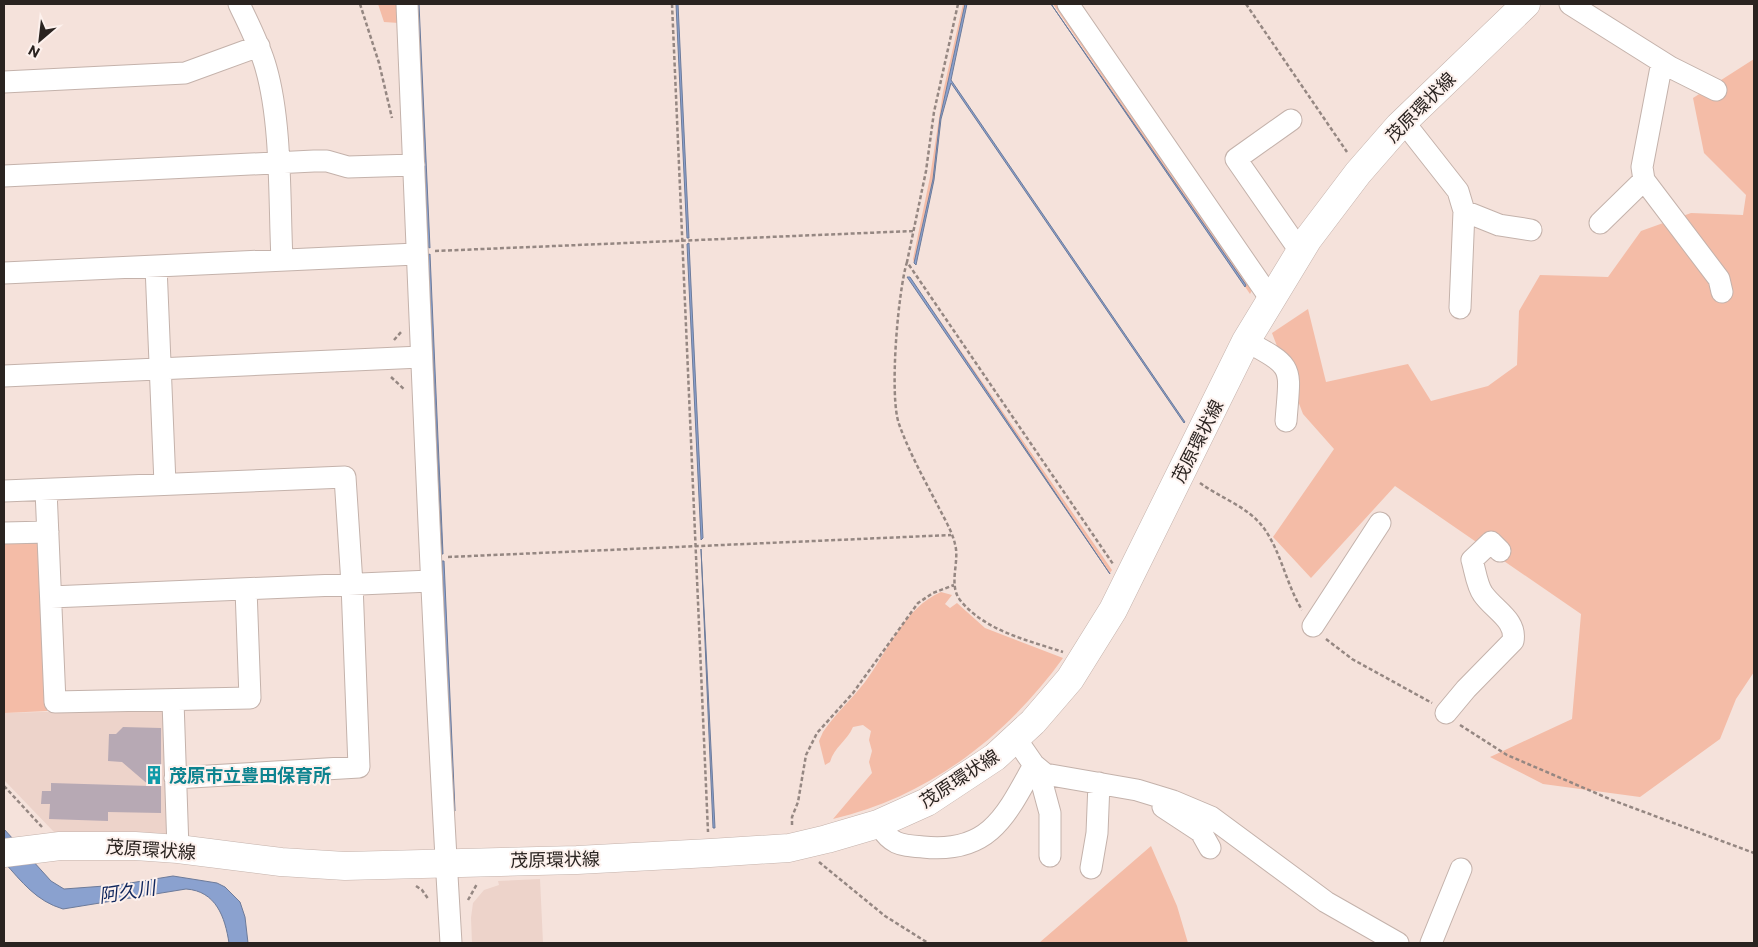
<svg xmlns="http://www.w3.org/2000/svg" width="1758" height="947" viewBox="0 0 1758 947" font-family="Commissioner,'Noto Sans JP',sans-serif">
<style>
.built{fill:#edd3ca}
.green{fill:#f4bca7}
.water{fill:#8aa1cf;stroke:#6d7b9a}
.building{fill:#b7a9b4}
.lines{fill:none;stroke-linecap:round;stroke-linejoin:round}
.minor-casing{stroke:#c4b2ab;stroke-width:23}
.major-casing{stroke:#c4b2ab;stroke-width:29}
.path{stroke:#958782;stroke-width:2.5;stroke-dasharray:4 2.5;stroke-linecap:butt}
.minor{stroke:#fff;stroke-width:21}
.major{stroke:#fff;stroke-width:28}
.labels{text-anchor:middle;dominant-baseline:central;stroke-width:4;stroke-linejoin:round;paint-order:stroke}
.street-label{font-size:18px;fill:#2a2320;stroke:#fdf1ed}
.culture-label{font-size:18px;font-weight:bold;fill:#0d838f;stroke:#fdf1ed;text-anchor:start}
.water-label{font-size:19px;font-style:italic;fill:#0f265d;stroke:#fdf1ed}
</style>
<rect width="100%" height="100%" fill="#f5e2db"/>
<path class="built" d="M160,709L165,716L171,835L54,832L4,780V713Z
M540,879L543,943H472L471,918L473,903L484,890L499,885L498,881Z"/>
<path class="green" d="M378,4H398L399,23L384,22Z
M963,4H965L940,118L933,179L914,263L913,259L930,177L943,92Z
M1053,4H1060L1253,288L1250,294Z
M1754,59V672L1736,699L1720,739L1640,797L1543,784L1490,757L1572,719L1581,614L1395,486L1311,578L1273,537L1334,449L1303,414L1272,333L1308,309L1326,382L1408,364L1431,401L1488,386L1517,365L1519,311L1540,275L1608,277L1641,231L1691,213L1743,215L1746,195L1704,153L1693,98Z
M910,277L1112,570L1110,573Z
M39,537L47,711L4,713V539Z
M941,592L952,595L945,604L950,608L957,603L985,628L1063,658C1007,736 928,797 833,819L872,773L869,762L872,751L869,740L871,731L863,725L853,727C847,741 834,747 830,762L825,765L819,741L823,732C835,714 851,700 865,682C888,651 904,608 941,592Z
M1151,846L1177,906L1188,943H1039Z"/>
<path class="water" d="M417,4H419L430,248L428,247Z
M676,4H678L689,238H687Z
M965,4H967L951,80L1185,422L1184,423L951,83L941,119L934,180L916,265L914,263L933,179L940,118Z
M1051,4L1246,285L1245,287Z
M689,243L703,538L701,540L687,244Z
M430,254L443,554H442L428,255Z
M907,277H910L1110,574Z
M701,549L715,828H713Z
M442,561H444L455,811H453Z
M4,829L51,881L64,889L118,885L173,876L217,883L225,887L240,902L245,917L248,943H229C225,917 216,891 186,889L63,909C36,901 22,882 4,862Z"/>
<path class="building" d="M123,727L161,728V813L108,812V821L49,819L50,804H41L42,791H51V783L150,786L122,762L108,761L109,734H116Z"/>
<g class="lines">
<g class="minor-casing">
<path id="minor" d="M239,4C249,25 260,46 266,68C282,124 279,200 282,260
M407,4C420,317 432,630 451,943
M1068,4L1270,298
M1570,4L1670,67L1716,90
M1662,62L1642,167L1644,180L1719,279L1722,292
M4,82L185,73L259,46
M1291,120L1236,159L1300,251
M1403,121L1458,191L1464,211L1460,308
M4,176L314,161H327L348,167L414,165
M1464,211L1499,225L1531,230
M1600,223L1644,180
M156,266L165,484
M4,273L416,254
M1246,341C1296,368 1290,366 1286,421
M4,376L421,357
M46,490L55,702L250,698L246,589
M4,491L345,477L352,584L359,767L175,778
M4,533L48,532
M51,597L431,581
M1313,626L1380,523
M173,701L178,849
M1446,713L1466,689L1513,641C1517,620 1494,610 1483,594C1477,586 1475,570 1472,560L1491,542L1500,551
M1016,739L1034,765L1045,774L1137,790L1173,801L1211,817L1326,902L1398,943
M1045,774L1043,787L1050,813V856
M1163,807L1201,832L1210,848
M878,824C892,845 899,845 923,847C989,854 1006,816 1034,765
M1091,868L1097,833L1099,783
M1431,943L1461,869"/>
</g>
<g class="major-casing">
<path id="major" d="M4,853L60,846H135L178,849L281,862L345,866L577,860L710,853L789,848L827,839L878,824L927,802L995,757L1033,722L1070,679L1113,610L1246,341L1308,239L1358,173L1399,126L1526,4"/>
</g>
<path class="path" d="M360,4L379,63L392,118
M672,4L708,832
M958,4L934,112L926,171L907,262L1113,564
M1246,4L1347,152
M435,251L913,231
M907,262C898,291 889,396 899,424C909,452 924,479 938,506C944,518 952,531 955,544C960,562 948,584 960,600C985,631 1027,640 1063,652
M394,340L402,331
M391,377L405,390
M1200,483C1219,497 1248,507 1263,527C1281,551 1286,584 1302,610
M448,557L951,535
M1326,639L1352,659L1432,703
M1460,725L1507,755L1612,800L1754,853
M4,786L42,827
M792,825V817L798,802L806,755L817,733L853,693L918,603L933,593L954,585
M819,862L885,916L928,943
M416,886L422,890L429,900
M468,900L477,884"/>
<use href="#minor" class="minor"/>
<use href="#major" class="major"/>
</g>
<defs>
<g id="building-bare" transform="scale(1.5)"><path d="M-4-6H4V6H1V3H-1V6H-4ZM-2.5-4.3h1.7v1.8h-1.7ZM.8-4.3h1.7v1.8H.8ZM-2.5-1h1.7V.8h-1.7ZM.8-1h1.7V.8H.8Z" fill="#0f9aa8" stroke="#fdf1ed" stroke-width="2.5" paint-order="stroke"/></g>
</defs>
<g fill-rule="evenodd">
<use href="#building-bare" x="154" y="775"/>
</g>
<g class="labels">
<g class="street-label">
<text transform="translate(1420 107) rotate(-45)">茂原環状線</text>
<text transform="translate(1197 441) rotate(-63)">茂原環状線</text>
<text transform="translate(959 778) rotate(-33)">茂原環状線</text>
<text transform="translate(151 849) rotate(4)">茂原環状線</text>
<text transform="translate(555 859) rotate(-1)">茂原環状線</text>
</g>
<g class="culture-label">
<text x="169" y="775">茂原市立豊田保育所</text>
</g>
<g class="water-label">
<text transform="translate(127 891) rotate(-9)">阿久川</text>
</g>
</g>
<rect width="1758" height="947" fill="none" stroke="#2a2320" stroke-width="10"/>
<g transform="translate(40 40) rotate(208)" stroke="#fdf1ed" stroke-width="4" paint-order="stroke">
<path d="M0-4L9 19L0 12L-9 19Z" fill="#2a2320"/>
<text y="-8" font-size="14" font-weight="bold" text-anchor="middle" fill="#2a2320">N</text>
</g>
</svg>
